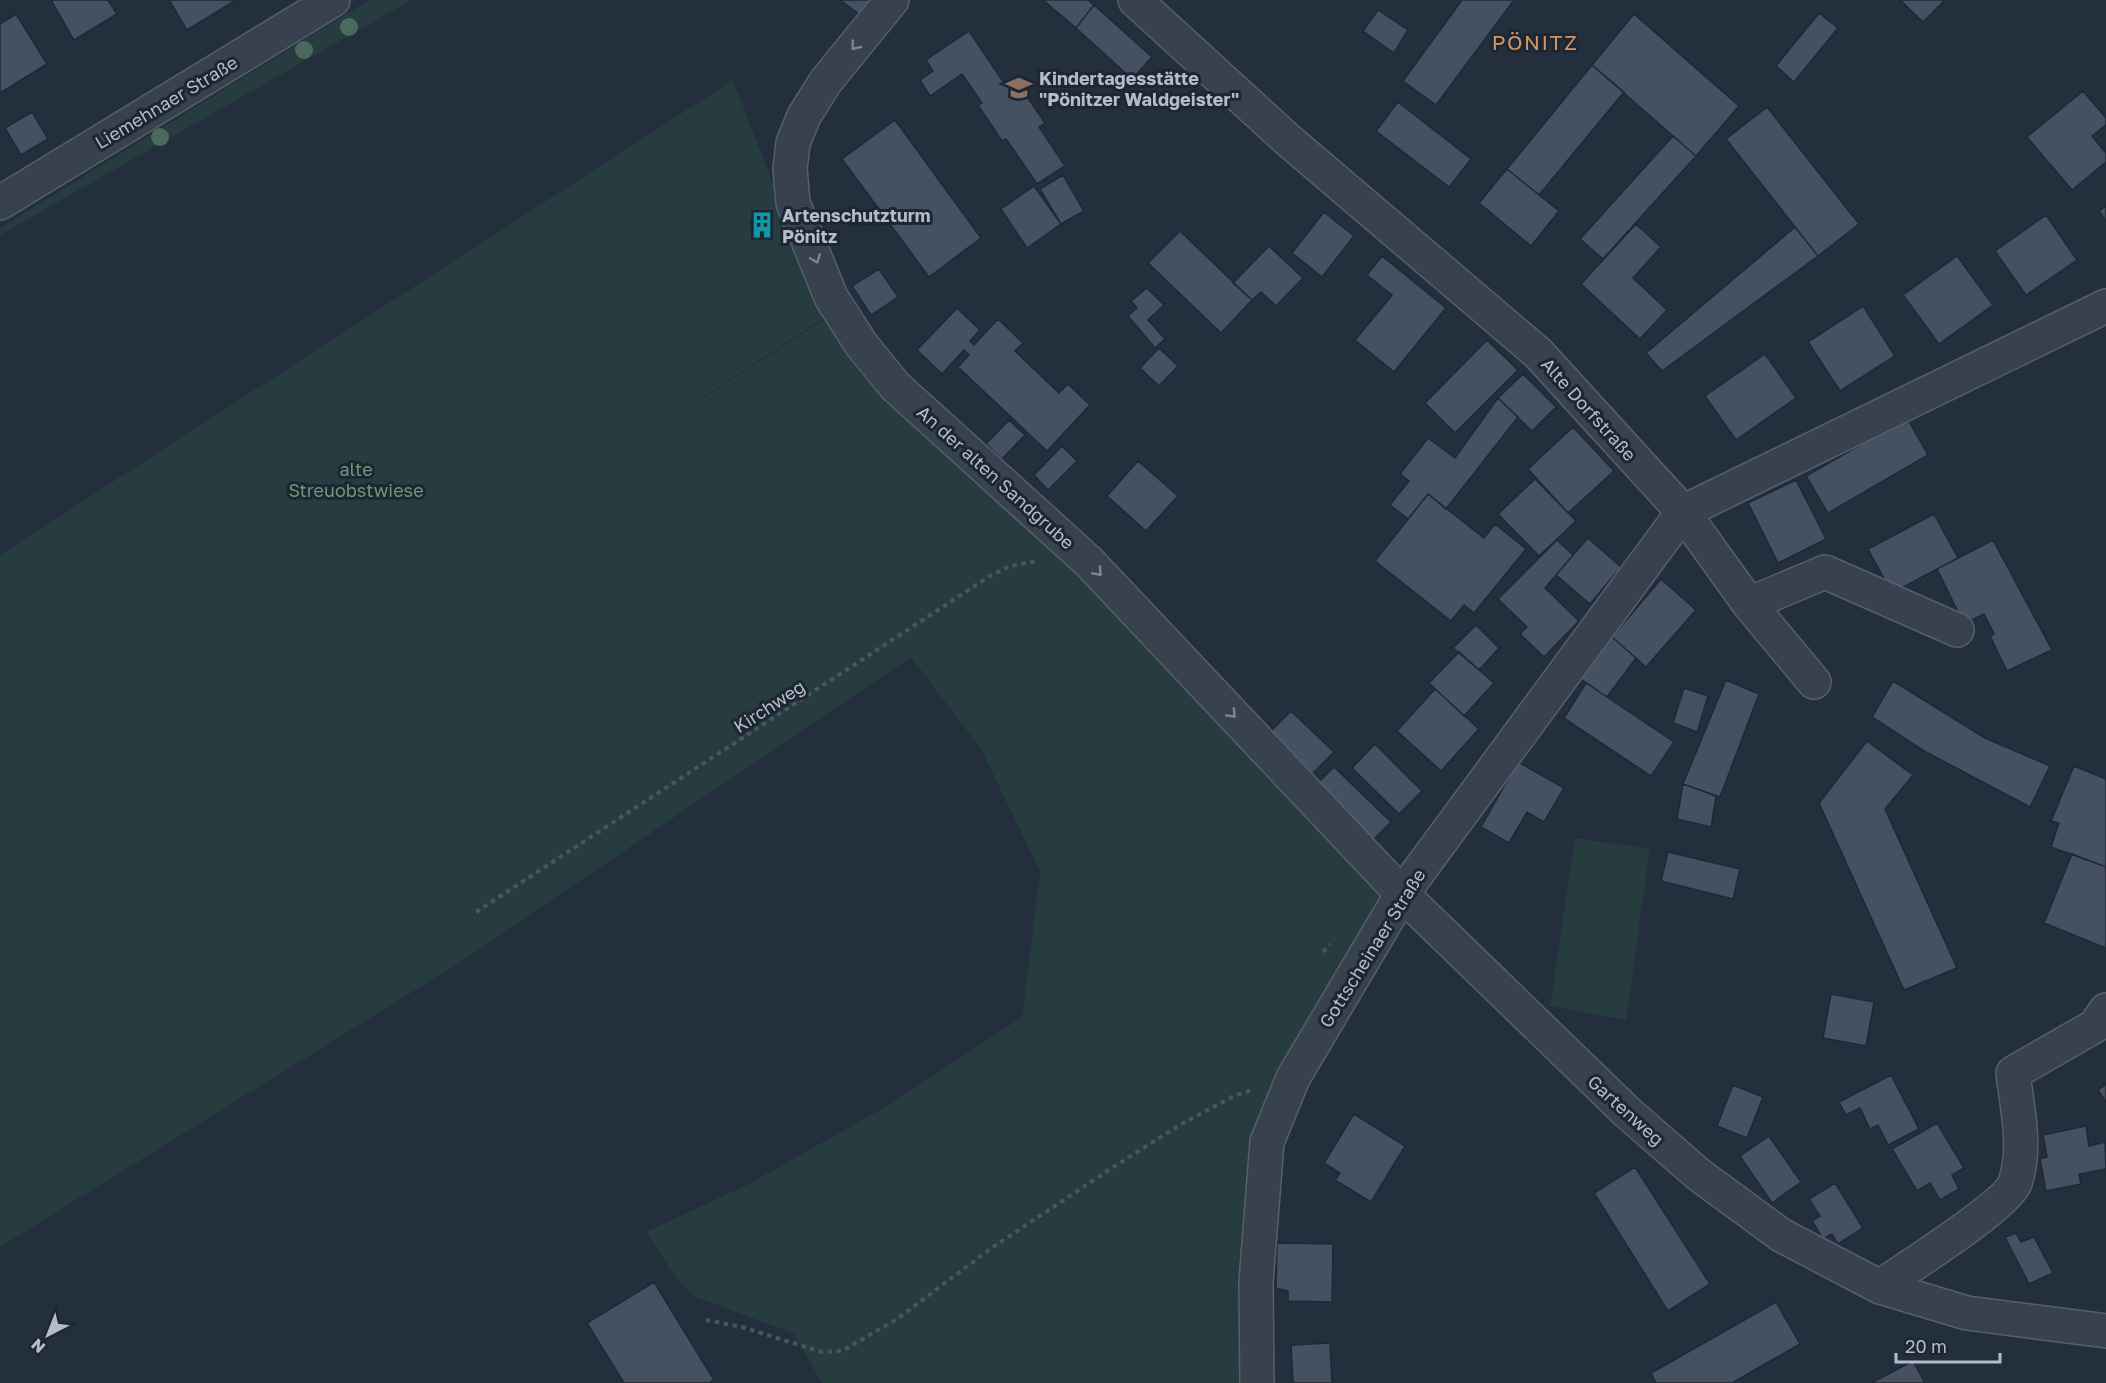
<svg xmlns="http://www.w3.org/2000/svg" width="2106" height="1383" viewBox="0 0 2106 1383" font-family="'Golos Text',sans-serif">
<style>
.green{fill:#263c3f}
.building{fill:#455162;stroke:#1f2835;stroke-width:1.5}
.lines{fill:none;stroke-linecap:round;stroke-linejoin:round}
.minor-casing{stroke:#565f6c;stroke-width:36}
.path{stroke:#44595c;stroke-width:4;stroke-dasharray:4.5 4.5;stroke-linecap:butt}
.minor{stroke:#38414e;stroke-width:33}
.tree{fill:#4b6a5d}
.oneway{stroke:#7c8592}
.labels{text-anchor:middle;dominant-baseline:central;stroke-width:6;stroke-linejoin:round;paint-order:stroke}
.poi-label{font-size:18px;font-weight:bold;fill:#b4bcc9;stroke:#1d2633;text-anchor:start}
.street-label{font-size:18px;fill:#b4bcc9;stroke:#1d2633}
.park-label{font-size:18px;fill:#6b9a76;stroke:#1d2633}
.quarter-label{font-size:21px;letter-spacing:1.5px;fill:#d59563;stroke:#1d2633}
</style>
<rect width="100%" height="100%" fill="#242f3e"/>
<path class="green" d="M369,0H411L0,235V228Z
M733,80L824,318L589,472L842,308L1392,886L1282,1081L1246,1383H822L793,1333L696,1297L676,1278L646,1232L751,1183L885,1107L1022,1017L1040,871L981,749L911,657L454,966L0,1247V555Z
M1575,838L1650,849L1626,1020L1550,1006Z"/>
<path class="building" d="M51,0H108L117,14L74,40Z
M169,0H236L187,30Z
M840,0H871L860,15Z
M1043,0H1088L1094,5L1076,28Z
M1462,0H1514L1436,105L1403,81Z
M1900,0H1945L1923,22Z
M1094,5L1152,57L1132,79L1076,28Z
M1378,10L1408,30L1394,53L1363,31Z
M1819,13L1838,28L1794,82L1776,66Z
M16,14L47,64L0,93V24Z
M1634,14L1739,106L1696,156L1592,65Z
M969,31L1006,86L1015,79L1045,123L1039,127L1065,166L1037,184L1006,139L1002,141L978,105L982,103L962,74L930,96L920,80L933,71L926,60Z
M1592,65L1624,92L1539,195L1507,169Z
M2083,91L2106,118V125L2092,136L2106,153V162L2072,190L2027,137Z
M1398,102L1471,159L1449,187L1376,131Z
M1767,107L1859,224L1818,256L1726,139Z
M32,112L48,139L21,155L5,128Z
M895,120L981,238L929,277L842,159Z
M1673,136L1696,156L1603,259L1580,239Z
M1507,169L1559,211L1531,246L1479,203Z
M1063,175L1084,211L1061,224L1040,189Z
M1034,186L1061,224L1027,248L1001,209Z
M2106,206V221L2099,211Z
M1324,212L1354,236L1322,277L1292,253Z
M764,214L773,227L759,236L750,223Z
M2046,215L2077,260L2026,295L1995,251Z
M1636,224L1661,247L1633,278L1667,310L1640,339L1581,284Z
M1795,227L1818,256L1662,371L1646,353Z
M1180,231L1252,300L1221,333L1148,263Z
M1269,246L1303,278L1276,306L1261,292L1252,300L1233,283Z
M1382,256L1446,308L1394,372L1355,340L1392,295L1367,275Z
M1957,256L1993,305L1939,344L1903,295Z
M879,269L898,297L871,315L852,286Z
M1147,288L1164,305L1148,320L1165,339L1155,348L1128,316L1137,308L1131,301Z
M1863,306L1895,356L1840,391L1808,342Z
M957,308L980,330L970,341L974,345L998,319L1023,343L1015,351L1059,393L1068,384L1090,405L1047,451L958,367L969,355L964,350L942,374L917,350Z
M1487,340L1518,370L1455,433L1425,403Z
M1159,348L1178,366L1159,386L1140,368Z
M1765,354L1796,398L1736,440L1705,396Z
M1523,374L1556,407L1532,431L1498,398Z
M1498,398L1518,417L1446,509L1428,494L1408,519L1390,505L1409,481L1400,474L1428,438L1455,458Z
M1907,418L1928,455L1828,513L1806,476Z
M1009,420L1025,435L1002,459L986,444Z
M1573,427L1614,471L1568,513L1528,469Z
M1062,446L1077,461L1048,490L1034,475Z
M1138,461L1178,496L1146,531L1107,496Z
M1535,479L1576,521L1539,556L1498,514Z
M1796,480L1826,539L1778,563L1748,503Z
M1428,494L1484,538L1495,524L1526,549L1474,613L1464,605L1451,621L1375,561Z
M1934,514L1958,558L1892,593L1868,549Z
M1588,538L1621,567L1590,604L1556,575Z
M1557,540L1573,555L1545,588L1579,621L1544,657L1520,634L1527,627L1498,599Z
M1993,540L2052,650L2007,671L1990,636L1994,634L1984,614L1964,624L1937,569Z
M1661,579L1696,610L1646,667L1612,637Z
M1476,625L1499,648L1479,670L1453,648Z
M1612,637L1636,658L1607,697L1578,677Z
M1459,652L1494,683L1464,716L1429,683Z
M1726,680L1759,694L1720,797L1683,784Z
M1893,681L1985,738L2050,766L2030,807L1924,751L1872,717Z
M1586,683L1674,742L1651,776L1564,718Z
M1684,688L1708,696L1697,732L1673,723Z
M1435,689L1479,729L1441,771L1397,731Z
M1291,711L1334,752L1310,776L1267,735Z
M1867,741L1913,775L1885,809L1957,968L1904,990L1819,803Z
M1375,744L1422,791L1399,814L1352,768Z
M1518,762L1564,788L1544,822L1527,812L1509,843L1481,827Z
M2074,766L2106,779V867L2051,847L2059,823L2051,821Z
M1334,767L1391,822L1370,843L1314,787Z
M1683,784L1716,796L1711,827L1677,819Z
M1668,852L1740,869L1733,899L1661,881Z
M2072,854L2106,867V948L2044,923Z
M1831,994L1874,1002L1866,1046L1823,1038Z
M1891,1075L1919,1129L1888,1145L1878,1125L1870,1129L1860,1108L1846,1115L1839,1102Z
M2106,1084V1102L2098,1090Z
M1733,1085L1763,1097L1747,1138L1717,1126Z
M1354,1114L1405,1146L1371,1202L1335,1180L1340,1173L1324,1163Z
M1937,1123L1964,1168L1952,1175L1959,1189L1940,1200L1930,1183L1917,1191L1892,1149Z
M2086,1126L2089,1146L2105,1142L2106,1169L2079,1174L2081,1184L2046,1191L2040,1159L2047,1157L2043,1135Z
M1769,1136L1801,1182L1772,1203L1740,1156Z
M1635,1167L1710,1284L1668,1311L1594,1193Z
M1835,1183L1863,1228L1838,1244L1832,1234L1823,1239L1812,1221L1820,1216L1809,1199Z
M2016,1233L2021,1242L2034,1237L2053,1273L2029,1284L2005,1237Z
M1277,1243L1333,1244L1332,1302L1288,1301V1291L1276,1288Z
M654,1282L714,1380L709,1383H624L587,1323Z
M1776,1302L1800,1344L1732,1383H1656L1651,1373Z
M1330,1343L1332,1383H1293L1291,1345Z
M1913,1361L1925,1383H1871Z"/>
<g class="lines">
<g class="minor-casing">
<path id="minor" d="M892,0L826,81L804,116L793,143L790,169L793,203L831,297L861,344L895,386L1089,562L1402,894L1627,1112L1698,1174L1781,1235L1880,1287L1967,1313L2106,1331
M1135,0L1288,140L1538,353L1683,512L1749,604L1814,682
M0,203L333,0
M1749,604L1825,572L1957,630
M1880,1287C1905,1269 2006,1206 2015,1183C2027,1148 2017,1108 2013,1073L2095,1026L2106,1010
M1257,1383L1256,1282L1267,1142L1293,1078L1402,894L1683,512L2106,306"/>
</g>
<path class="path" d="M476,912L990,576L1010,566L1037,561
M1323,952L1330,944
M706,1320L742,1327L822,1352L842,1351L897,1319L993,1247L1115,1166L1183,1123L1234,1096L1252,1090"/>
<use href="#minor" class="minor"/>
</g>
<g class="tree">
<circle cx="349" cy="27" r="9"/>
<circle cx="304" cy="50" r="9"/>
<circle cx="160" cy="137" r="9"/>
</g>
<defs><path id="oneway-chevron" d="M-2-3.5L2.5 0L-2 3.5" fill="none" stroke-width="1.6" stroke-linecap="round" stroke-linejoin="round" transform="scale(1.5)"/></defs>
<g class="oneway">
<use href="#oneway-chevron" transform="translate(855 46) rotate(129)"/>
<use href="#oneway-chevron" transform="translate(816 259) rotate(68)"/>
<use href="#oneway-chevron" transform="translate(1098 572) rotate(47)"/>
<use href="#oneway-chevron" transform="translate(1232 714) rotate(47)"/>
</g>
<defs>
<g id="school-bare" transform="scale(2.07)"><path d="M0-5L7-2L0 1L-7-2ZM-4 1L0 2.5L4 1V4Q0 6-4 4Z" fill="#8d6e63" stroke="#1d2633" stroke-width="2.5" paint-order="stroke"/></g>
<g id="building-bare" transform="scale(2.07)"><path d="M-4-6H4V6H1V3H-1V6H-4ZM-2.5-4.3h1.7v1.8h-1.7ZM.8-4.3h1.7v1.8H.8ZM-2.5-1h1.7V.8h-1.7ZM.8-1h1.7V.8H.8Z" fill="#0f9aa8" stroke="#1d2633" stroke-width="2.5" paint-order="stroke"/></g>
</defs>
<g fill-rule="evenodd">
<use href="#school-bare" x="1019" y="88"/>
<use href="#building-bare" x="762" y="225"/>
</g>
<g class="labels">
<g class="poi-label">
<text x="1039" y="78">Kindertagesstätte<tspan x="1039" dy="21">"Pönitzer Waldgeister"</tspan></text>
<text x="782" y="215">Artenschutzturm<tspan x="782" dy="21">Pönitz</tspan></text>
</g>
<g class="street-label">
<text transform="translate(166 102) rotate(-31)">Liemehnaer Straße</text>
<text transform="translate(1589 409) rotate(48)">Alte Dorfstraße</text>
<text transform="translate(996 477) rotate(42)">An der alten Sandgrube</text>
<text transform="translate(769 706) rotate(-33)">Kirchweg</text>
<text transform="translate(1372 948) rotate(-58)">Gottscheinaer Straße</text>
<text transform="translate(1626 1110) rotate(42)">Gartenweg</text>
</g>
<g class="park-label">
<text x="356" y="469">alte<tspan x="356" dy="21">Streuobstwiese</tspan></text>
</g>
<g class="quarter-label">
<text x="1535" y="42">PÖNITZ</text>
</g>
</g>
<g transform="translate(48 1335) rotate(222)" stroke="#1d2633" stroke-width="4.5" paint-order="stroke">
<path d="M0-4.5L10 22L0 15L-10 22Z" fill="#b4bcc9"/>
<text y="-9" font-size="16" font-weight="bold" text-anchor="middle" fill="#b4bcc9">N</text>
</g>
<path d="M1896 1353v9h104v-9" fill="none" stroke="#b4bcc9" stroke-width="3"/>
<text x="1905" y="1353" font-size="18" fill="#b4bcc9" stroke="#1d2633" stroke-width="4.5" paint-order="stroke">20 m</text>
</svg>
